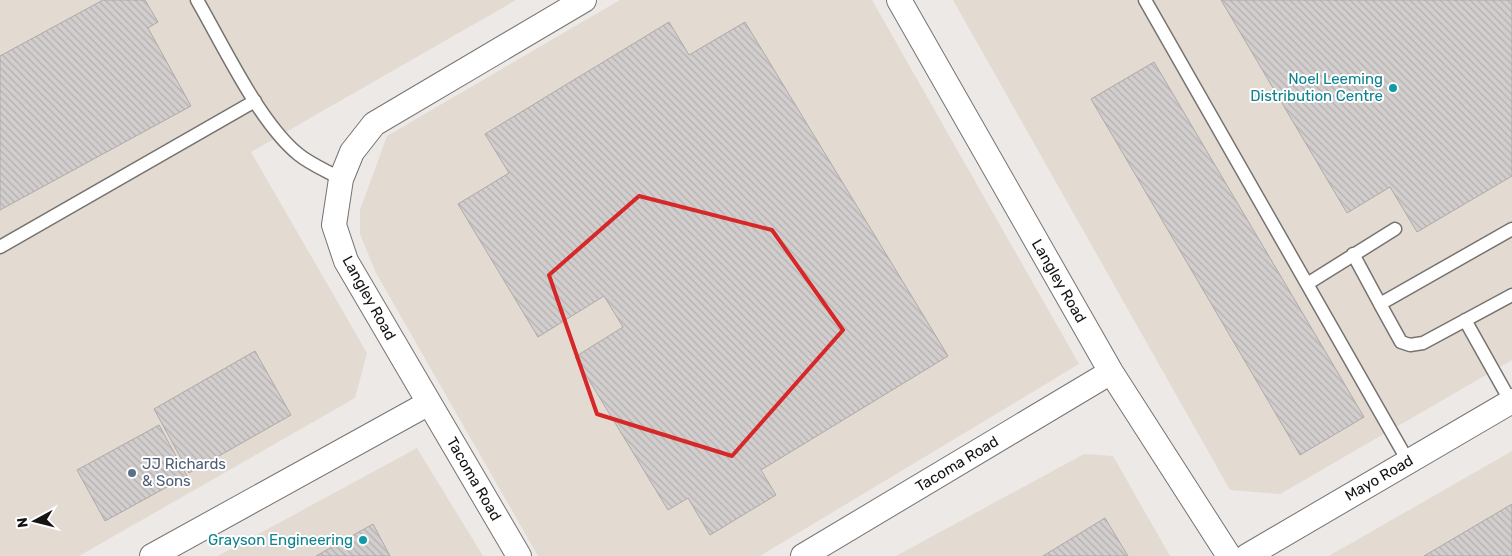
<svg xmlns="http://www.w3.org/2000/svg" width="1512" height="556" viewBox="0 0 1512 556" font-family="Rubik,sans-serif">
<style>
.built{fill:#e3dad2}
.building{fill:url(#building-back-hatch);stroke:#aeaaa9}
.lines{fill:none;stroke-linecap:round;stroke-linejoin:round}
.service-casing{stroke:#767371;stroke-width:15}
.minor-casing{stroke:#767371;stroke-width:26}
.service{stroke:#fff;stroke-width:12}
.minor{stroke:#fff;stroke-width:24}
.marked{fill:none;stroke:#d62828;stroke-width:4;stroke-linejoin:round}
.culture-dot{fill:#0f9aa8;stroke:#fff;stroke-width:2}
.service-dot{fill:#5c6f8a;stroke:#fff;stroke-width:2}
.labels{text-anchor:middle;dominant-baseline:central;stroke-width:4;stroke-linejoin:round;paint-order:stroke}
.culture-label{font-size:15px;fill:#0d838f;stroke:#fff;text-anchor:end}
.street-label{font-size:15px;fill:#151413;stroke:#fff}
.service-label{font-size:15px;fill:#4e5e75;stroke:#fff;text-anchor:start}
</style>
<defs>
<pattern id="building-back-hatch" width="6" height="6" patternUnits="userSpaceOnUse" patternTransform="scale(1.25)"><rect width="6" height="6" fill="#d2cecd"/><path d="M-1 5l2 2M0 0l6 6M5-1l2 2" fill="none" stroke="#b3b0af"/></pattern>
</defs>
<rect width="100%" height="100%" fill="#ece9e6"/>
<path class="built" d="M0,0H516L251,152L367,353L355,398L79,556H0Z
M620,0H872L1079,364L760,556H538L376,273L360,234V210L387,136Z
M953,0H1512V360L1280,494L1230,490Z
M417,448L483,556H218Z
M1512,451V556H1329Z
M1084,454L1113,456L1170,556H896Z"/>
<path class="building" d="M103,0H145L158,22L148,28L191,106L0,210V56Z
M1221,0H1512V176L1417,232L1390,187L1347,213Z
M669,22L689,55L745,22L948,356L761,470L776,495L710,535L688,498L668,510L575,357L623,327L604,296L538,337L458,204L509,173L485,134Z
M1154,62L1364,417L1300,455L1091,99Z
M255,351L291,415L189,473L154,409Z
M159,425L187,476L105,521L77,470Z
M1512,504V556H1424Z
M1105,518L1128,556H1043Z
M373,524L390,556H316Z"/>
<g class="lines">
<g class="service-casing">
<path id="service" d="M197,0C223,45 259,122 298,154C310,164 327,171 341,179
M1145,0L1408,461
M1512,229L1380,304L1401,342L1410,345L1423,343L1512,295
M0,247L255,101
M1353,254L1380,304
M1307,284L1395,229
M1465,320L1511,402"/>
</g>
<g class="minor-casing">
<path id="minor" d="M899,0L1111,372L1229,556
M152,556L429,403
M519,556L346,261L334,225L341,179L352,152L374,124L584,0
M803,556L1111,372
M1247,556L1512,401"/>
</g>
<use href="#service" class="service"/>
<use href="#minor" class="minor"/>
</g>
<path class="marked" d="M639,196L772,230L843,330L732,456L597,414L549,275Z"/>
<g class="culture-dot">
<circle cx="1393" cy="88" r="5"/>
<circle cx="363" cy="540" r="5"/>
</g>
<circle class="service-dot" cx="132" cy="473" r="5"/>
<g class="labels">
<g class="culture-label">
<text x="1383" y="79">Noel Leeming<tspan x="1383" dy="17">Distribution Centre</tspan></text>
<text x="353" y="540">Grayson Engineering</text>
</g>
<g class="street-label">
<text transform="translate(1059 281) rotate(60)">Langley Road</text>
<text transform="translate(369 298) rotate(61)">Langley Road</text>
<text transform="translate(957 464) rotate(-31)">Tacoma Road</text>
<text transform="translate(1379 478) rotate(-30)">Mayo Road</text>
<text transform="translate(474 479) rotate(60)">Tacoma Road</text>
</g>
<g class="service-label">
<text x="142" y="464">JJ Richards<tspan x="142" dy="17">&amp; Sons</tspan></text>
</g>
</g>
<g transform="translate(35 521) rotate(263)" stroke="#ffffff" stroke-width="4" paint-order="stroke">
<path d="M0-4L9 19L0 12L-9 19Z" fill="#151413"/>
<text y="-8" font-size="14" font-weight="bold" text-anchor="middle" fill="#151413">N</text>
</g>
</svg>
